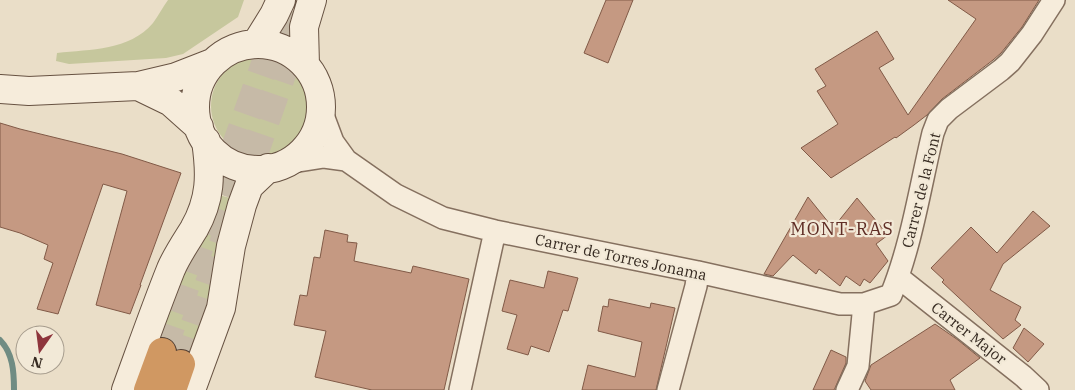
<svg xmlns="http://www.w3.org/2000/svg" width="1075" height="390" viewBox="0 0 1075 390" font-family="'IBM Plex Serif',serif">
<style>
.green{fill:#c6c79d}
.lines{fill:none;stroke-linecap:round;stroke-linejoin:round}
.stream{stroke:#708c83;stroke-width:6}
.building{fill:#c59982;stroke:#815a47}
.highway-tunnel{stroke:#c6baa7;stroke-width:28;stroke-dasharray:28 14;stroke-linecap:butt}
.street-casing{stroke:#85705f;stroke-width:24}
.secondary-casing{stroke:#675242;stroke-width:30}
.highway-casing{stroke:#533f32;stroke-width:30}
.street{stroke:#f6ecdb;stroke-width:21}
.secondary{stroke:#f6ecdb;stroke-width:28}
.highway{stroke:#d09862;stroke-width:28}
.labels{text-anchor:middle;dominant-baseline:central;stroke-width:4.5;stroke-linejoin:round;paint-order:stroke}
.street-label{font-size:15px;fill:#362a21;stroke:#f2e9d7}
.quarter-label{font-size:18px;letter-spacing:1px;fill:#5f2d25;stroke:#f2e9d7}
</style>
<rect width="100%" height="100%" fill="#eadec8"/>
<path class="green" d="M168,0H244L238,17L183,54L166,58L69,64L56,61L57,53C91,49 129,51 153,23C158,16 163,7 168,0Z
M211 106a49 49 0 1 1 98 0a49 49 0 1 1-98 0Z
M219,195L234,199L219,275L191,365L153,352L166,309Z"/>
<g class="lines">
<path class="stream" d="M0,340C13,353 14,372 14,390"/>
</g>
<path class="building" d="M606,0H633L608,63L584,53Z
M948,0H1039L1022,27L1001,53L993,60L942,99L927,115L914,125L896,138L895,137L831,178L801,148L838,124L817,91L826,86L815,69L877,31L894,59L879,68L908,115L976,19Z
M0,123L20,129L122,154L181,173L140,285H141L130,314L96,305L127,191L103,184L58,314L37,309L53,263L44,259L48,245L20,233L0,227Z
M808,197L833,228L857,198L888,235L876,244L888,261L870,283L864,279L860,286L846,276L840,286L819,269L816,274L793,255L773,276L764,274Z
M1033,211L1050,226L1003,264L990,290L1021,307L1015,320L1021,325L1003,339L942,282L944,280L931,268L971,227L997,253Z
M325,230L348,235L347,242L357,243L354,261L411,273L413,266L469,279L444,390H372L315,377L326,331L294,325L300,295L307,296L314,257L320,258Z
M548,271L578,278L568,311L563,310L549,352L531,346L528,355L507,349L517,315L502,311L510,280L544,288Z
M609,299L650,308L651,303L675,308L656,390H582L588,365L635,377L642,342L598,331L603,306L608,307Z
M935,324L958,340L980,358L950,380L955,390H871L865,381L871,365Z
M1024,328L1044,344L1028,362L1013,348Z
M831,350L846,357V363L835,388L834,390H813Z"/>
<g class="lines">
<path class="highway-tunnel" d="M238,200L303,14
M162,352L285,8
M181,364L225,238"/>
<g class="street-casing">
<path id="street" d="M321,110L333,142L346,160L396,195L443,218L495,231L698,272L840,304H864L891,295C912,243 920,187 933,133L938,120L949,109L1001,70L1010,62L1032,34L1054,0
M286,163L324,157L346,160
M898,277L1023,376L1038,390
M460,390L495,231
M668,390L696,286L698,272
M847,390L858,366L864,304"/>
</g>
<g class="secondary-casing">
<path id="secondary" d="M256,44L274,15L281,0
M195 107a63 63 0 1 1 126 0a63 63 0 1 1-126 0Z
M305,65L304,27L312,0
M138,86L171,102L199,127
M0,89L29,91L138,86L176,77L212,63
M126,390C141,349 155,309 171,269C177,255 186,242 194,229C211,199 211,175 206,141
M191,390L221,308L231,246L242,205L249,186L268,168"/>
</g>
<g class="highway-casing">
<path id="highway" d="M148,390L162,352
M172,390L181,364"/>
</g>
<use href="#street" class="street"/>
<use href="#secondary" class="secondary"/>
<use href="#highway" class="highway"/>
</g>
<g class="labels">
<g class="street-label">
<text transform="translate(921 190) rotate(-76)">Carrer de la Font</text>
<text transform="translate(621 257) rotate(12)">Carrer de Torres Jonama</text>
<text transform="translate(969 333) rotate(38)">Carrer Major</text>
</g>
<g class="quarter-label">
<text x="842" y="228">MONT-RAS</text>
</g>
</g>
<g transform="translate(40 350) rotate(194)"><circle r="24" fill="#f2e9d7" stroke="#a79d8e"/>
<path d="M0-4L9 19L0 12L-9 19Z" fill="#8e353c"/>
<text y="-8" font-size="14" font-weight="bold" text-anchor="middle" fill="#362a21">N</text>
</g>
</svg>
